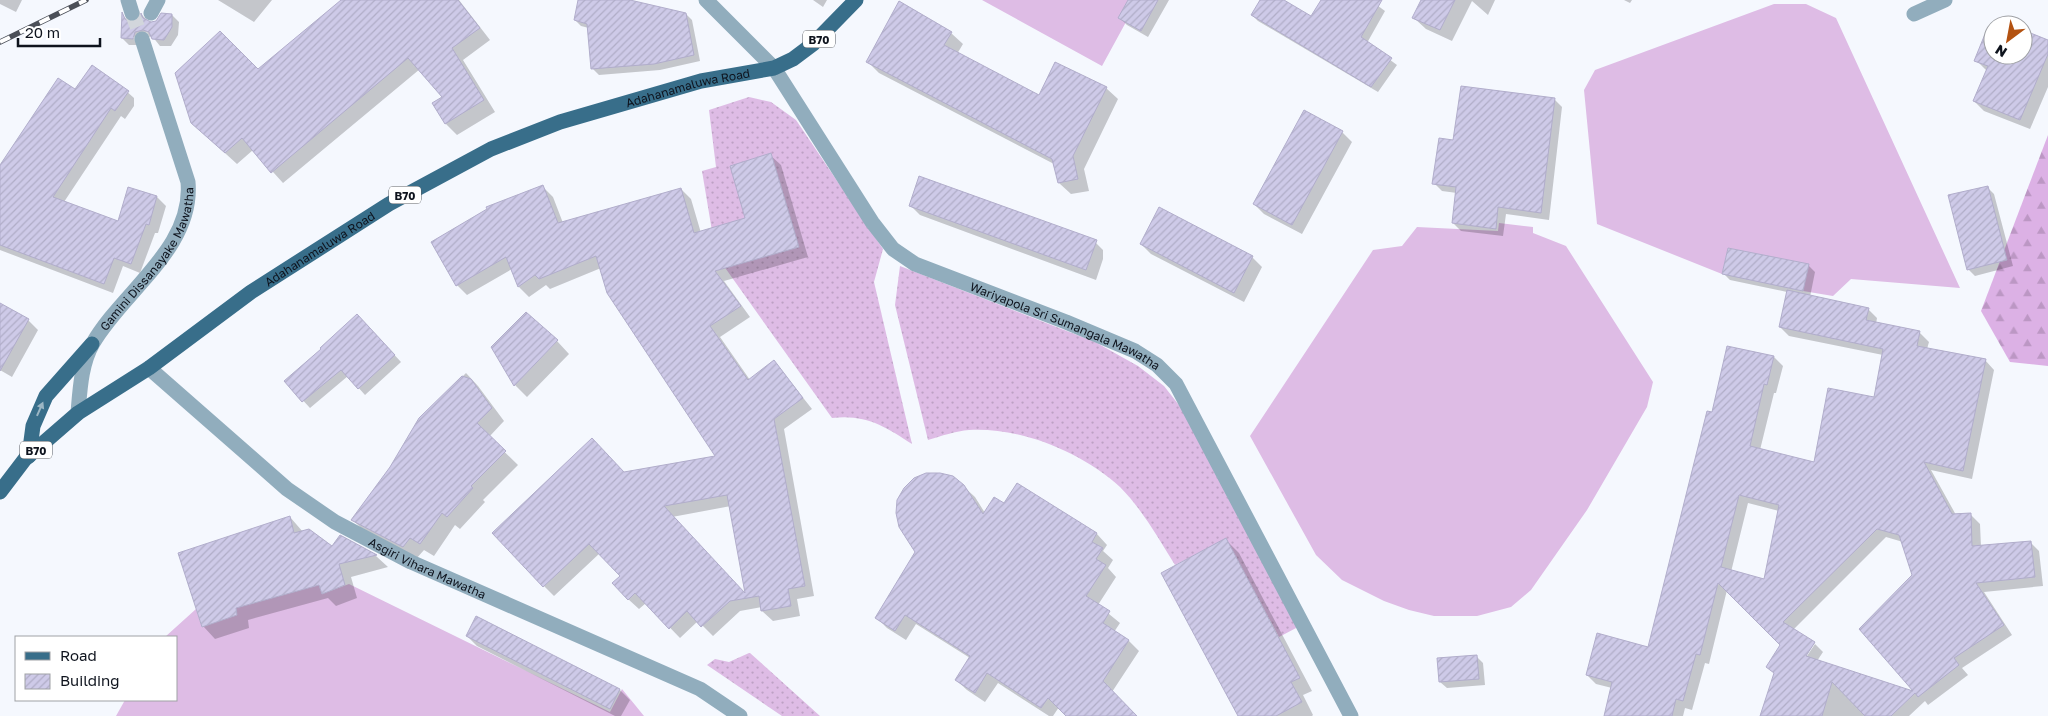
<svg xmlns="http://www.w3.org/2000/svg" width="2048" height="716" viewBox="0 0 2048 716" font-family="'Golos Text',sans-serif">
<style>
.grass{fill:url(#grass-dots)}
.forest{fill:url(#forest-firs)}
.pitch{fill:#debce5}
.shadow{fill:#0003;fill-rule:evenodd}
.building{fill:url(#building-hatch);stroke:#b1adcb;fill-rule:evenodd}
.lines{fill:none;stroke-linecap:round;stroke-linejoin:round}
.tertiary-tunnel{stroke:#d2d6dc;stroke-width:15;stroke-dasharray:15 8;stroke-linecap:butt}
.minor{stroke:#91adbd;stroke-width:15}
.tertiary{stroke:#91adbd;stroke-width:15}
.primary{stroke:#386e8a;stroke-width:15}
.rail-casing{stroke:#4b4f58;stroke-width:5.5}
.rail{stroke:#fff;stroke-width:4;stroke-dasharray:11;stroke-linecap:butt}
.oneway{fill:#9cb6c4}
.labels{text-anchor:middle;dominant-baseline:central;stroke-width:4;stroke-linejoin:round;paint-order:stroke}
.shield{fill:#fff;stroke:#565a61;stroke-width:1}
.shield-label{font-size:11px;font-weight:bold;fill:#0e131d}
.street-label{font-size:12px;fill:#0e131d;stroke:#fff}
</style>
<defs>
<pattern id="grass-dots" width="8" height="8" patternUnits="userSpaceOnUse" patternTransform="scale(1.25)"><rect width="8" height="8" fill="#debce5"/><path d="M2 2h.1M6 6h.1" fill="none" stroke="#bda1c4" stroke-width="1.8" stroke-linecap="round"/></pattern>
<pattern id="forest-firs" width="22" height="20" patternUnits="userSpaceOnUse" patternTransform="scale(1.25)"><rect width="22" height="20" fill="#dcb1e5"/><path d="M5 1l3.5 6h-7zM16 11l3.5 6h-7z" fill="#bc97c4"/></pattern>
<pattern id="building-hatch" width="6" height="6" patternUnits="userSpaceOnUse" patternTransform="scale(1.25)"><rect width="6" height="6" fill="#cecae8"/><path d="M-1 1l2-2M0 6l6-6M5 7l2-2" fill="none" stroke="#b0adc7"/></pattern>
</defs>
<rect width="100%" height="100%" fill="#f5f8fe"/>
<path class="grass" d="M749,97L771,102L796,120L883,249L874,282L912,444C885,426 865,414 832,418L716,255L702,171L716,167L709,110Z
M900,266L1095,342L1138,366L1164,386L1182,409L1298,627L1279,637L1226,539L1175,565C1159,539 1142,509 1120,487C1081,452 1021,427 969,430C956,431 941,436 928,440L895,305Z
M749,653H750L820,716H782L707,665L715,659L729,662Z"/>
<path class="forest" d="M2048,135V366L2010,362L1981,311Z"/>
<path class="pitch" d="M982,0H1128L1126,22L1102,66Z
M1774,4H1806L1836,18L1960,288L1851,279L1833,296L1803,291L1808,264L1728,248L1722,274L1597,224L1584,90L1595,70Z
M1499,223L1533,227V233L1566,246L1653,382L1647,407L1587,510L1531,590L1511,607L1477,616H1434L1409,610L1384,601L1342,580L1316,555L1250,436L1373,250L1402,246L1417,227L1498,231Z
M349,584L610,712L622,689L644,716H116L125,700H176V637H165L196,609L202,627L237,615L236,608L319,585L322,594Z"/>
<path class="shadow" d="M0,0H22L16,12L0,4Z
M218,0H272L254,22Z
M343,0H459L490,40L463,60L495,112L457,135L446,124L434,104L444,97L420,69L283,183L253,150L237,164L204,134L258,71Z
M580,0H624L686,14L692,20L700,61L660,70L599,75L593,69L589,28L581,26L575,20Z
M813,0H827L823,7Z
M1130,0H1169L1148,37L1127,25L1120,18Z
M1261,0H1281L1312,18L1322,0H1370L1385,11L1367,43L1397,65L1378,92L1258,21L1252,15Z
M1422,0H1495L1488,15L1472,1L1452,41L1426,29L1414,18Z
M1624,0H1632L1630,3Z
M123,15L129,23L139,21L142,15L151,24L172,15L179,22L178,35L171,46H160L152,36L142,39L140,45H129L122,38Z
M2023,31L2048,42V87L2030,129L1984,111L1974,101L1987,71L1976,60L1993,39V55H2023Z
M951,33L963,44L957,54L1040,97L1106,88L1118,99L1084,169L1089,191L1071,194L1059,183L1054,164L879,73L868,62Z
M124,89L134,98V106L125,119L121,116L64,202L119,223L157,197L166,206L158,233H155L140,273L123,266L113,293L0,250V167L76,91Z
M1554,99L1562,107L1549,220L1506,214L1503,236L1461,231L1453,223L1457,193L1442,191L1434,183L1455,141Z
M1342,132L1352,142L1302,234L1264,214L1254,204Z
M770,155L781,165L808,257L724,281L750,317L720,337L750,380L774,361L812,409L784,429L814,596L797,599L800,616L773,621L762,611V607L740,611L713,636L698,621L680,638L646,603L639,609L628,599L621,576L600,553L554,596L544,586L624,473L717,457L601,268L550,289L546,285L529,297L519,287L512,269L467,295L457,285L542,186L553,197L563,223L681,189L691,199L701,233L747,219ZM731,506L747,596L672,517Z
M1987,187L1994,194L2013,266L1975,276L1968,269Z
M910,205L1093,240L1103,250V259L1096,280L920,215Z
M1141,244L1252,257L1262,267L1244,302L1151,254Z
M1808,265L1815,272L1810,297L1868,309L1877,318L1876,324L1919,332L1929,342L1927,349L1985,360L1994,370L1972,479L1931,470L1956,515H1971L1980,524L1981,547L2030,542L2039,551L2043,586L1984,592L2012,635L1962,668L1968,675L1928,705L1925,701L1909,716H1762L1775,674L1768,667L1782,645L1727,590L1709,664L1705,663L1692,710L1685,708L1683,716H1605L1612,688L1596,684L1587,675L1649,649L1713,414L1774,357L1783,366L1776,393H1774L1760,450L1815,463L1875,399L1883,355L1789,336L1780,327L1787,292L1730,280L1723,273ZM1748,503L1779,511L1765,581L1731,572ZM1886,537L1903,542L1914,576L1917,693L1817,661L1823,652L1815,644L1803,662L1801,661L1815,643L1793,630Z
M0,304L28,320L38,330L12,377L0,370Z
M364,322L401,362L365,395L348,376L310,408L285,381Z
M557,341L569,354L527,397L515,385Z
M466,373L478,386L504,421L489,437L518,465L483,500L485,502L460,529L455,525L434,556L424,550L416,559L365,532L353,520L391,467L420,419Z
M1018,484L1097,534L1107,545L1103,551L1113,560L1108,568L1116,577L1098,605L1120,623L1114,632L1129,641L1139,651L1112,692L1135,716H1068L1059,707L1053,716H1049L998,683L985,702L967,690L956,680L970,658L916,624L906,640L887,628L877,618L963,486L975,497L985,513L1004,505Z
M290,517L303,532L332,548L340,537L376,556L388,567L351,577L357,598L336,606L328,598L248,620L249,628L215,639L203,626Z
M1226,540L1239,553L1312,691L1303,695L1313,715L1312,716H1239Z
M477,617L620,690L630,700L621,716H615L477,646L467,636Z
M1476,656L1483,663L1485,685L1447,688L1440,682Z"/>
<path class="building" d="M341,0H458L480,28L452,48L484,100L445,124L432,103L442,97L408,58L271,173L242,138L225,153L191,123L175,73L220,31L258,69Z
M578,0H630L686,13L694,55L654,64L591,69L587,24L574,20Z
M1128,0H1158L1141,31L1118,18Z
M1260,0H1284L1311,16L1321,0H1382L1361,37L1392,58L1371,87L1251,15Z
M1421,0H1455L1440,30L1412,18Z
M899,1L952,32L944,45L1039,95L1055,62L1107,87L1073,156L1078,179L1058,183L1052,159L866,62Z
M122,12L125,19L130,22L138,20L141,13L143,18L151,22L156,21L161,13L172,14V27L164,40L152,39L149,32L143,30L135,32L133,39L121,38Z
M2023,30L2048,40V54L2020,120L1973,101L1988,66L1974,61L1985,34L1993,38V55H2023Z
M92,65L129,91L115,111L111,108L53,197L118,221L128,187L157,196L149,225L146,224L131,264L114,258L104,284L0,245V165L58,78L75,89Z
M1461,86L1555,98L1541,213L1498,207L1496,229L1452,223L1456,187L1432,184L1439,138L1453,140Z
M1304,110L1343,131L1292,225L1253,204Z
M771,153L799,247L715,271L741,306L710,326L748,380L774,360L803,398L774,419L805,586L788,589L791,606L761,611L759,596L730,601L701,627L687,611L669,629L635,593L628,600L612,583L620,576L589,544L543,587L492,533L592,438L624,472L715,456L607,293L596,256L539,279L535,275L518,287L506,257L456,286L431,242L487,209L486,207L543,185L558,223L681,188L694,233L745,218L730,166ZM727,495L745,593L664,506Z
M919,176L1097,240L1086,270L909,206Z
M1988,186L2007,260L1967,270L1948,195Z
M1159,207L1253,256L1234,293L1140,244Z
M1728,248L1809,264L1803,291L1722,274Z
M1787,290L1869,308L1866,320L1920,331L1917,346L1986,359L1963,471L1924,462L1952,514L1971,513L1972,546L2031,541L2035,577L1976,583L2004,625L1954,658L1959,665L1918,697L1915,693L1891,716H1865L1832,682L1822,716H1760L1774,673L1766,667L1780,645L1718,583L1700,655L1696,654L1683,701L1676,699L1672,716H1604L1612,682L1586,675L1597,633L1648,647L1707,411L1712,412L1727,346L1774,356L1767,385L1764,384L1750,446L1814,462L1828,388L1874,397L1883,349L1779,327ZM1739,495L1779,505L1764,579L1721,567ZM1877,529L1899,535L1912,575L1859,629L1913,691L1806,656L1815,642L1783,622Z
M0,303L29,319L0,371Z
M526,312L558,340L514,386L491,347Z
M357,314L395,355L358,389L341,370L302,402L284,381L321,349L320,348Z
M462,376L471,379L492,408L477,423L506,451L471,486L473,488L447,517L442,513L420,544L410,538L403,547L351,520L390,467L419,418Z
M926,473H940L953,476L964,485L983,514L994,497L1004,503L1017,483L1097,533L1092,542L1103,548L1096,559L1106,565L1086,596L1110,611L1103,623L1129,640L1103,681L1137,716H1066L1048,698L1041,708L987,673L975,693L955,680L970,656L905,615L895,631L875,618L915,552L899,527L896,513L897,500L904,488L914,478Z
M290,516L294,533L309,529L332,546L340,535L377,555L339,564L345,585L322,594L319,585L236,608L237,615L202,627L178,553Z
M1226,538L1300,678L1291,682L1302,702L1276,716H1238L1161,573Z
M476,616L620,689L610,709L466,636Z
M1477,655L1479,679L1439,682L1437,658Z"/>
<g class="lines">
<path class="tertiary-tunnel" d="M132,13L142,39"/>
<g class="minor">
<path d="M1914,14L1945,0"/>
<path id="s1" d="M149,368L287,489L335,522L411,562L700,689L740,716"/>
</g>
<g class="tertiary">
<path d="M128,0L132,13"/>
<path id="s2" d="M706,0L774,68L872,222L893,249L915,264L1066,322L1135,351L1157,365L1176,384L1351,716"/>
<path d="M151,13L158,0"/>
<path id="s3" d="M78,413C80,389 81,364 93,343C123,291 194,248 188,182L142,39"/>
</g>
<g class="primary">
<path d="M29,456L33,426L46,396L92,344"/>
<path id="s4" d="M0,492L25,459L78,413L149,368L251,292L389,204L491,149L560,122L701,81L774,68L793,59L813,44L856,0"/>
</g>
<g class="rail-casing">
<path id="rail" d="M0,42L86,0"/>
</g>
<use href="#rail" class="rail"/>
</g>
<defs><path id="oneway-solid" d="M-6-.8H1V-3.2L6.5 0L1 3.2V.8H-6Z" transform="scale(1.25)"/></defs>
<use class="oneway" href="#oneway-solid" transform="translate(40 409) rotate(-66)"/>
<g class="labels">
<g class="shield">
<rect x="803" y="30.5" width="32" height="17" rx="4"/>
<rect x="389" y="186.5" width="32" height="17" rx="4"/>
<rect x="20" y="441.5" width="32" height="17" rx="4"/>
</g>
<g class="shield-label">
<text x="819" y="39">B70</text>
<text x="405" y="195">B70</text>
<text x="36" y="450">B70</text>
</g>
<g class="street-label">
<text stroke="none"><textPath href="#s4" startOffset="809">Adahanamaluwa Road</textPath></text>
<text stroke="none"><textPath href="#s4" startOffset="404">Adahanamaluwa Road</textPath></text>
<text stroke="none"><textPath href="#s3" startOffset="174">Gamini Dissanayake Mawatha</textPath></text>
<text stroke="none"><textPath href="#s2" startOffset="502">Wariyapola Sri Sumangala Mawatha</textPath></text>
<text stroke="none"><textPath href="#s1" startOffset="345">Asgiri Vihara Mawatha</textPath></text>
</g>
</g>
<rect x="15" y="636" width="162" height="65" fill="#ffffff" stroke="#9fa1a5"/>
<rect x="25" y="652" width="25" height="8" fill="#386e8a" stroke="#9fa1a5"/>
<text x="60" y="661" font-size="15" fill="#0e131d">Road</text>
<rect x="25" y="674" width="25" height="15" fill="url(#building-hatch)" stroke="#9fa1a5"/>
<text x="60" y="686" font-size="15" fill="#0e131d">Building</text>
<g transform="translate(2008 40) rotate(212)"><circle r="24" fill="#ffffff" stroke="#9fa1a5"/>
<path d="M0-4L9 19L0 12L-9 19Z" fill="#b35211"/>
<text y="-8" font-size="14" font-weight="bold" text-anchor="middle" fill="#0e131d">N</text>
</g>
<path d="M18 38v8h82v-8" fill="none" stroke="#0e131d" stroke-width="2.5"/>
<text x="25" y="38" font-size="15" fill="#0e131d" stroke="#ffffff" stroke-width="4" paint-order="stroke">20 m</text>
</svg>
